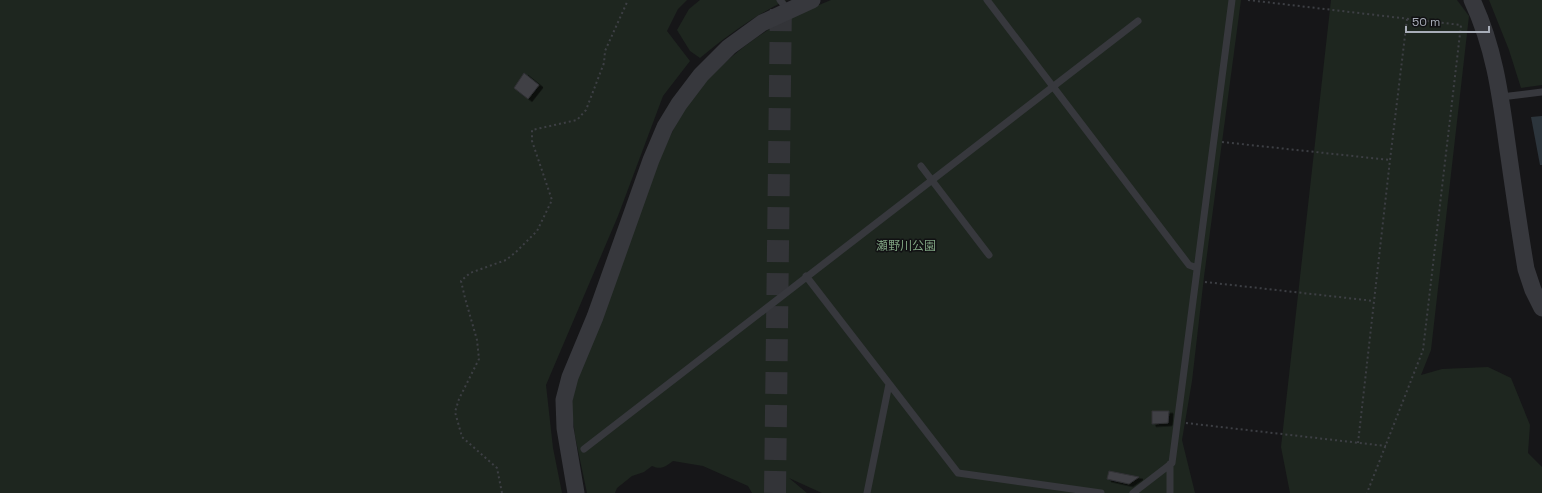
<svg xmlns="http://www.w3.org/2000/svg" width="1542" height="493" viewBox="0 0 1542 493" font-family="'Space Grotesk','Noto Sans JP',sans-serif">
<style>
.green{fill:#1e261f}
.water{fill:#2c353c}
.building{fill:#404145;stroke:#303034;filter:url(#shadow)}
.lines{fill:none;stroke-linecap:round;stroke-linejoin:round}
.motorway-tunnel{stroke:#333438;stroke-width:22;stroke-dasharray:22 11;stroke-linecap:butt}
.path{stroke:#3d3f44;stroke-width:2;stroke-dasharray:2 3;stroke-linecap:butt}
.service{stroke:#37383d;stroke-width:7}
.tertiary{stroke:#37383d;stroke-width:17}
.labels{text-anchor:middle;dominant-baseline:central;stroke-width:3;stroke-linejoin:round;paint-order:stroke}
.park-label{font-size:12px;fill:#7fa381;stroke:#111113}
</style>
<defs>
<filter id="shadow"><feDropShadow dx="4" dy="2.5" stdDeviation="0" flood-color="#0009"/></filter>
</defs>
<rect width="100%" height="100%" fill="#161618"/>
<path class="green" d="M0,0H687L678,9L667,31L690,61L663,96L618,216L546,385L553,448L562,493H0Z
M700,0H787C755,15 727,36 700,58L690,51L677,30L689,9Z
M831,0H1241L1204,277L1192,381L1182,440L1195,493H822L789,478L807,493H752L748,486L703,466L673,461C665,467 661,470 652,466L644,472L632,476L617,488L615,493H587L575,436L571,405L580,368L660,158C669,139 678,117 691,99C713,70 752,37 784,21C799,13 815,7 831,0Z
M1331,0H1457L1469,16L1431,350L1421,375L1442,369L1488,367L1511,378L1530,425L1528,453L1542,467V493H1290L1281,447Z
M1489,0H1542V85L1521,88L1509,50Z"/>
<path class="water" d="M1542,116V165H1540L1531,117Z"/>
<path class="building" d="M524,73L539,85L528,99L514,88Z
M1152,411H1169L1168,423L1152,424Z
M1109,471L1139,477L1129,484L1107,479Z"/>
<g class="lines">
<path class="motorway-tunnel" d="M775,493L781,0"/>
<path class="path" d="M1248,0L1461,25L1423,350L1367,493
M1222,142L1390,160
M1205,282L1374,301
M1186,423L1386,446
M1358,443L1390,160L1407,19
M502,493L497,468L462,437L455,412L459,399L479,359L477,340L465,298L461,281L470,273L506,260L516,252L537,231L552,200L532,141V130L577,120L586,110L604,63L605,51L628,0"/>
<path class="service" d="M780,0L788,10
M987,0L1189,265L1197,268
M1501,97L1542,92
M921,166L989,255
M806,276L958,473L1101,493
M584,449L1138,21
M867,493L889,384
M1133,493L1172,463L1232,0
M1170,493V464"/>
<path class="tertiary" d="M1472,0C1494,47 1500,92 1507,143C1513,185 1519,228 1526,269L1533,290L1542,308
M576,493L565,428L564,400L570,377L595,317L651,160L665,127L679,104L701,75L729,47L762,23L812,0"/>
</g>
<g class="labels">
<g class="park-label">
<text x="906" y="246">瀬野川公園</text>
</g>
</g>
<path d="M1406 26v6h83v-6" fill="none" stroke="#a8adb8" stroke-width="2"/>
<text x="1412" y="26" font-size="12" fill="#a8adb8" stroke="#111113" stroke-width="3" paint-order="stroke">50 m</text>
</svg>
